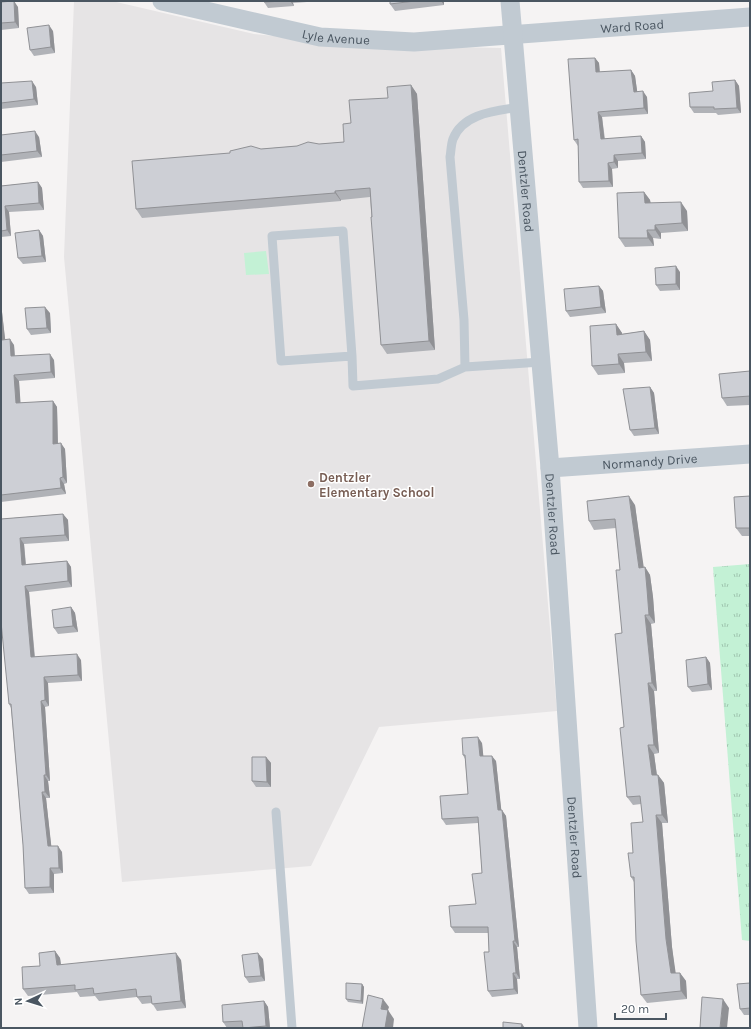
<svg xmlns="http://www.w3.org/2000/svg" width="751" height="1029" viewBox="0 0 751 1029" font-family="Karla,sans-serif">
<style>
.education{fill:#e6e4e5}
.grass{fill:url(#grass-tufts)}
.garden{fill:#c3f1d5}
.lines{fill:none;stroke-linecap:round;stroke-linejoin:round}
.service{stroke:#c1cad2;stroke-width:9}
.minor{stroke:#c1cad2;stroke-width:19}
.wall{fill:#b0b2b7}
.shaded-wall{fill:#909195}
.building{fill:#cdcfd5;stroke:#909195}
.education-dot{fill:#8d6e63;stroke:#fff;stroke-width:1.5}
.labels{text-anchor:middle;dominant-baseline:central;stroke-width:3;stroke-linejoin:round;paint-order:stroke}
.street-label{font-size:13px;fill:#4a5661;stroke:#fff}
.education-label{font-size:13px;font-weight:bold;fill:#785e54;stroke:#fff;text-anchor:start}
</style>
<defs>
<pattern id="grass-tufts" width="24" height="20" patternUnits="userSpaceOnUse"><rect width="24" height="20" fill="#c3f1d5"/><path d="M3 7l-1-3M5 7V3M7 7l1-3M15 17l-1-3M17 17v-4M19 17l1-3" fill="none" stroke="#a0c6b0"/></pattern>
</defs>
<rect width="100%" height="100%" fill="#f5f3f3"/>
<path class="education" d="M74,1H112L254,34L366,45L501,48L557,711L379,727L311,866L122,882L64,257Z"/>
<path class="grass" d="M750,564V941L742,940L713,567Z"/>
<path class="garden" d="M266,251L269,274L246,275L244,253Z"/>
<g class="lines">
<path class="service" d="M343,231L352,356L281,361L272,236Z
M352,356L353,386L438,379L465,367L541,362
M465,367L464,320L450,157C451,152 451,144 453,139C463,113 496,111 520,107
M276,812L292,1028"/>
<g class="minor">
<path id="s1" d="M162,1L320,37L414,42L750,17"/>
<path id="s2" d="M510,1L550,468L588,1028"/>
<path id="s3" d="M550,468L750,454"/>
</g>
</g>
<path class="wall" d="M264,1H321L293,3L294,6L268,8L264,2Z
M390,1H444V5L395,11L390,4Z
M1,2L18,7L19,28L1,30Z
M53,31L55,53L34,56L30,50Z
M595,58L599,63L600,72L631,70L635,76L637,91L647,97L648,114L602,117L605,139L641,136L645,142L646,159L618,161V168L612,169L613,187L583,188L579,182L578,146L574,140Z
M735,80L739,86L741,113L718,115L716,113H694L690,107L713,91Z
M1,83L36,87L38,105L1,109Z
M411,85L417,94L435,350L387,354L381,345L370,197L341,200V201L142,218L136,209L230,153L261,149L344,142L351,123L388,98Z
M1,135L39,137L42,157L1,162Z
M38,182L42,188L44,210L9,212L11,236L1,237V186Z
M644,192L650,200L651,203L687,211L688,231L661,233V239L653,238L654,246L625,247L619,238Z
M39,230L43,236L46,262L23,264L18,258Z
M680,272V290L660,291L656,285Z
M599,286L603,291L606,313L570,317L566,311Z
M1,303L5,340L14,345L15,356L54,360L55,378L19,381L20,403L53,401L57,407L58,443L65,449L67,483L64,484L66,494L1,502Z
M50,313L51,333L31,335L27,329Z
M616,324L622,333V334L644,331L650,340L652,361L624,363L625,373L598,375L592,366Z
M750,371V405L727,406L722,398Z
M650,387L654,393L659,434L634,436L630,430Z
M750,496V536H742L736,528Z
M635,505L643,567H645L650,575L653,597L655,623L651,624L657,691H654L659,753L654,754L657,775H658L664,783L668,823H662L672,947L675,973H680L686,981L687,999L647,1003L641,995L634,882L631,877L633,853L643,822L641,804L633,805L627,797L620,570L616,528L594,530L589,521Z
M63,514L68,520L69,541L24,544L26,564L67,561L71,567L72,587L29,592L35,657L81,660L82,681L48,683L49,706L45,707L50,781H48L50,798H46L51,846L62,852L63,873L54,874V893L29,894L25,888L23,845L11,708L9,704L1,519Z
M71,607L75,613L78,632L58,634L54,628Z
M706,657L710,663L712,690L692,692L688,687Z
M482,743L483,756L496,761L501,810L506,816L519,947H517L520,979H517L518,994L492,997L488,991L489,952L488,933H455L451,927L476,904L482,873L478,823L446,825L442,819L468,794L465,759L463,755Z
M266,757L271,763V787H256L252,781Z
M55,951L60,958L61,965L181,960L186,1008L157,1011L152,1003L142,1004L137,997L99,1001L95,996L80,997L77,992L28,996L23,989L40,966Z
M263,959L265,981L249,983L245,977Z
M750,983V1015H744L740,1009Z
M362,984L364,987L363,1004L348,1002L346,999Z
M264,1001L268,1007L270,1028H243V1027L227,1028L223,1022Z"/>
<path class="shaded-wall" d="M14,1L18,7L19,28L15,22Z
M290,1H292L293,3L294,6Z
M441,1H444V5Z
M49,25L53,31L55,53L51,47Z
M595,58L599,63L600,78L596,72Z
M631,70L635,76L638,97L634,92Z
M735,80L739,86L741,113L737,108Z
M32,81L36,87L38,105L34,99Z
M411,85L417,94L435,350L429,341Z
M643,91L647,97L648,114L644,108Z
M598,112L602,117L605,145L601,139Z
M35,131L39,137L42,157L37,151Z
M641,136L645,142L646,159L642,153Z
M614,155L618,161V168L614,162Z
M608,163L612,169L613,187L609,181Z
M38,182L42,188L44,210L39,203Z
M335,191L341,200V201L335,193Z
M644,192L650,200L651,212L645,203Z
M681,202L687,211L688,231L682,223Z
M5,206L9,212L11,236L7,230Z
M655,225L661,233V239L655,230Z
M39,230L43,236L46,262L42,256Z
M647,230L653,238L654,246L648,238Z
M676,266L680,272V290L676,284Z
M599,286L603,291L606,313L601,307Z
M1,303L5,338L6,346L2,340L1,336Z
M45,307L50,313L51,333L47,328Z
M616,324L622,333L623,343L617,335Z
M644,331L650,340L652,361L646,352Z
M10,339L14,345L15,362L11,356Z
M50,354L54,360L55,378L51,372Z
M618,354L624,363L625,373L619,364Z
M14,375L19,381L21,409L16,403Z
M650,387L654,393L659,434L655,428Z
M53,401L57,407L58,450L53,444Z
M61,443L65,449L67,483L63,477Z
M60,478L64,484L66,494L61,488Z
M629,496L635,505L645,576L639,568Z
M63,514L68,520L69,541L65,535Z
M20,538L24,544L26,570L22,565Z
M67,561L71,567L72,587L68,581Z
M645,567L650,575L653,597L655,623L649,615Z
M25,586L29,592L35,663L31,657Z
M71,607L75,613L78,632L73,626Z
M645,615L651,624L657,691L652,683Z
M77,654L81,660L82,681L78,675Z
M706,657L710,663L712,690L708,684Z
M44,677L48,683L49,706L45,700Z
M648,683L654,691L659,753L654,745Z
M41,701L45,707L50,781L46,775Z
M478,737L482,743L484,762L480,756Z
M648,745L654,754L658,784L652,775Z
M492,756L496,761L502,816L498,810Z
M266,757L271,763V787L267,782Z
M44,775L48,781L50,798L45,792Z
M658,775L664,783L668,823L662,815Z
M42,792L46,798L52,852L48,846Z
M502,810L506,816L519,947L515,941Z
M656,815L662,823L672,947L677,982L671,973L666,939Z
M58,846L62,852L63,873L59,868Z
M50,868L54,874V893L50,887Z
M513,941L517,947L520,979L516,973Z
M55,951L60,958L62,972L57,965Z
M176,953L181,960L186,1008L181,1001Z
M258,953L263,959L265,981L261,976Z
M513,973L517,979L518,994L514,989Z
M680,973L686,981L687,999L681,991Z
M362,984L364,987L363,1004L361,1001Z
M383,999L389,1007L388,1010L394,1019L393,1028H385L381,1009Z
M723,999L729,1008L727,1028H720Z
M264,1001L268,1007L270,1028H267L266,1026Z
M522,1024L525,1028H521Z"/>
<path class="building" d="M14,1L15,22L1,23V2Z
M264,1H285L264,2Z
M390,1H415L390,4Z
M49,25L51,47L30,50L27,28Z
M595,58L596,72L631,70L634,92L643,91L644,108L598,112L601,139L641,136L642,153L614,155V162L608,163L609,181L579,182L578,139L574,140L568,59Z
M735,80L737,108L714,109V107H690L689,93L713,91L712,82Z
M32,81L34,99L1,103V83Z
M411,85L429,341L381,345L371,217H372L370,188L335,191V193L136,209L132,161L230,153V151L251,146L261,149L297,146L308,142L319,144L344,142L343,124L351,123L349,100L388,98L387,87Z
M35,131L37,151L1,155V135Z
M38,182L39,203L5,206L7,230L1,231V186Z
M644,192L645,203L681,202L682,223L655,225V230H647L648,238H619L617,193Z
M39,230L42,256L18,258L15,233Z
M676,266V284L656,285L655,268Z
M599,286L601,307L566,311L564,289Z
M45,307L47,328L27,329L25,308Z
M616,324L617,335L644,331L646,352L618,354L619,364L592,366L590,326Z
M1,336L2,340L10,339L11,356L50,354L51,372L14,375L16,403L53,401V444L61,443L63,477L60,478L61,488L1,495Z
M750,371V396L722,398L719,374Z
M650,387L655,428L630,430L623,389Z
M629,496L639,568L645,567L647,589L649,615H645L652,683H648L654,745H648L652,775H658L662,815H656L666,939L671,973H680L681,991L641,995L636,941L634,877H631L628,853H633L631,823L643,822L640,796L627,797L620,728L624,727L615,634L622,633L616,570H620L615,519L589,521L587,501Z
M750,496V528H736L734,497Z
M63,514L65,535L20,538L22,565L67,561L68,581L25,586L31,657L77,654L78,675L44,677L45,700L41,701L46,775H44L45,792H42L48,846H58L59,868H50V887L25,888L23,845L11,704H9L1,622V519Z
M71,607L73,626L54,628L52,610Z
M706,657L708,684L688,687L686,660Z
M478,737L480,756H492L498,810H502L515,941H513L516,973H513L514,989L488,991L484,952H489L488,927H451L449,906L476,904L472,874L482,873L478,817L442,819L440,796L468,794L465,755H463L462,738Z
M252,757H266L267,782L252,781Z
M55,951L57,965L176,953L181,1001L152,1004L151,996L137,997L136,989L94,994L93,988L75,990V985L23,989L22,967L40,966L39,953Z
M258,953L261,976L245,977L242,955Z
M346,983L362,984L361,1001L346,999Z
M750,983V1008L740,1009L737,984Z
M368,995L383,999L381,1009L388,1010L385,1028H362Z
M702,997L723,999L720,1028H700Z
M264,1001L266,1026L243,1028L242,1021L223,1022L222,1005Z
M503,1022L522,1024L521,1028H503Z"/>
<circle class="education-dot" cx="311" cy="484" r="4"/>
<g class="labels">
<g class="street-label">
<text stroke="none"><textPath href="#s1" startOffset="475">Ward Road</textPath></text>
<text stroke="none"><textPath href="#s1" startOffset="178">Lyle Avenue</textPath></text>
<text stroke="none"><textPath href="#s2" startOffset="191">Dentzler Road</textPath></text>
<text stroke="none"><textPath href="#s3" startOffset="100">Normandy Drive</textPath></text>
<text stroke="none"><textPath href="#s2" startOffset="515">Dentzler Road</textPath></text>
<text stroke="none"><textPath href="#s2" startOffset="839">Dentzler Road</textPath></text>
</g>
<g class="education-label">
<text x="319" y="477">Dentzler<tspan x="319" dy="15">Elementary School</tspan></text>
</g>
</g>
<rect width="751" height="1029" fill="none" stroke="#4a5661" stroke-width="4"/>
<g transform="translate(28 1001) rotate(266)" stroke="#ffffff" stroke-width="3" paint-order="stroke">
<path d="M0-3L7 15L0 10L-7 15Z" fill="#4a5661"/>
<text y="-6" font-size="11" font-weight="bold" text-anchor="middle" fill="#4a5661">N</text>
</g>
<path d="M615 1013v6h51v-6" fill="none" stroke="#4a5661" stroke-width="2"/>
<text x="621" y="1013" font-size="12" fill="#4a5661" stroke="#ffffff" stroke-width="3" paint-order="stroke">20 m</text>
</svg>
